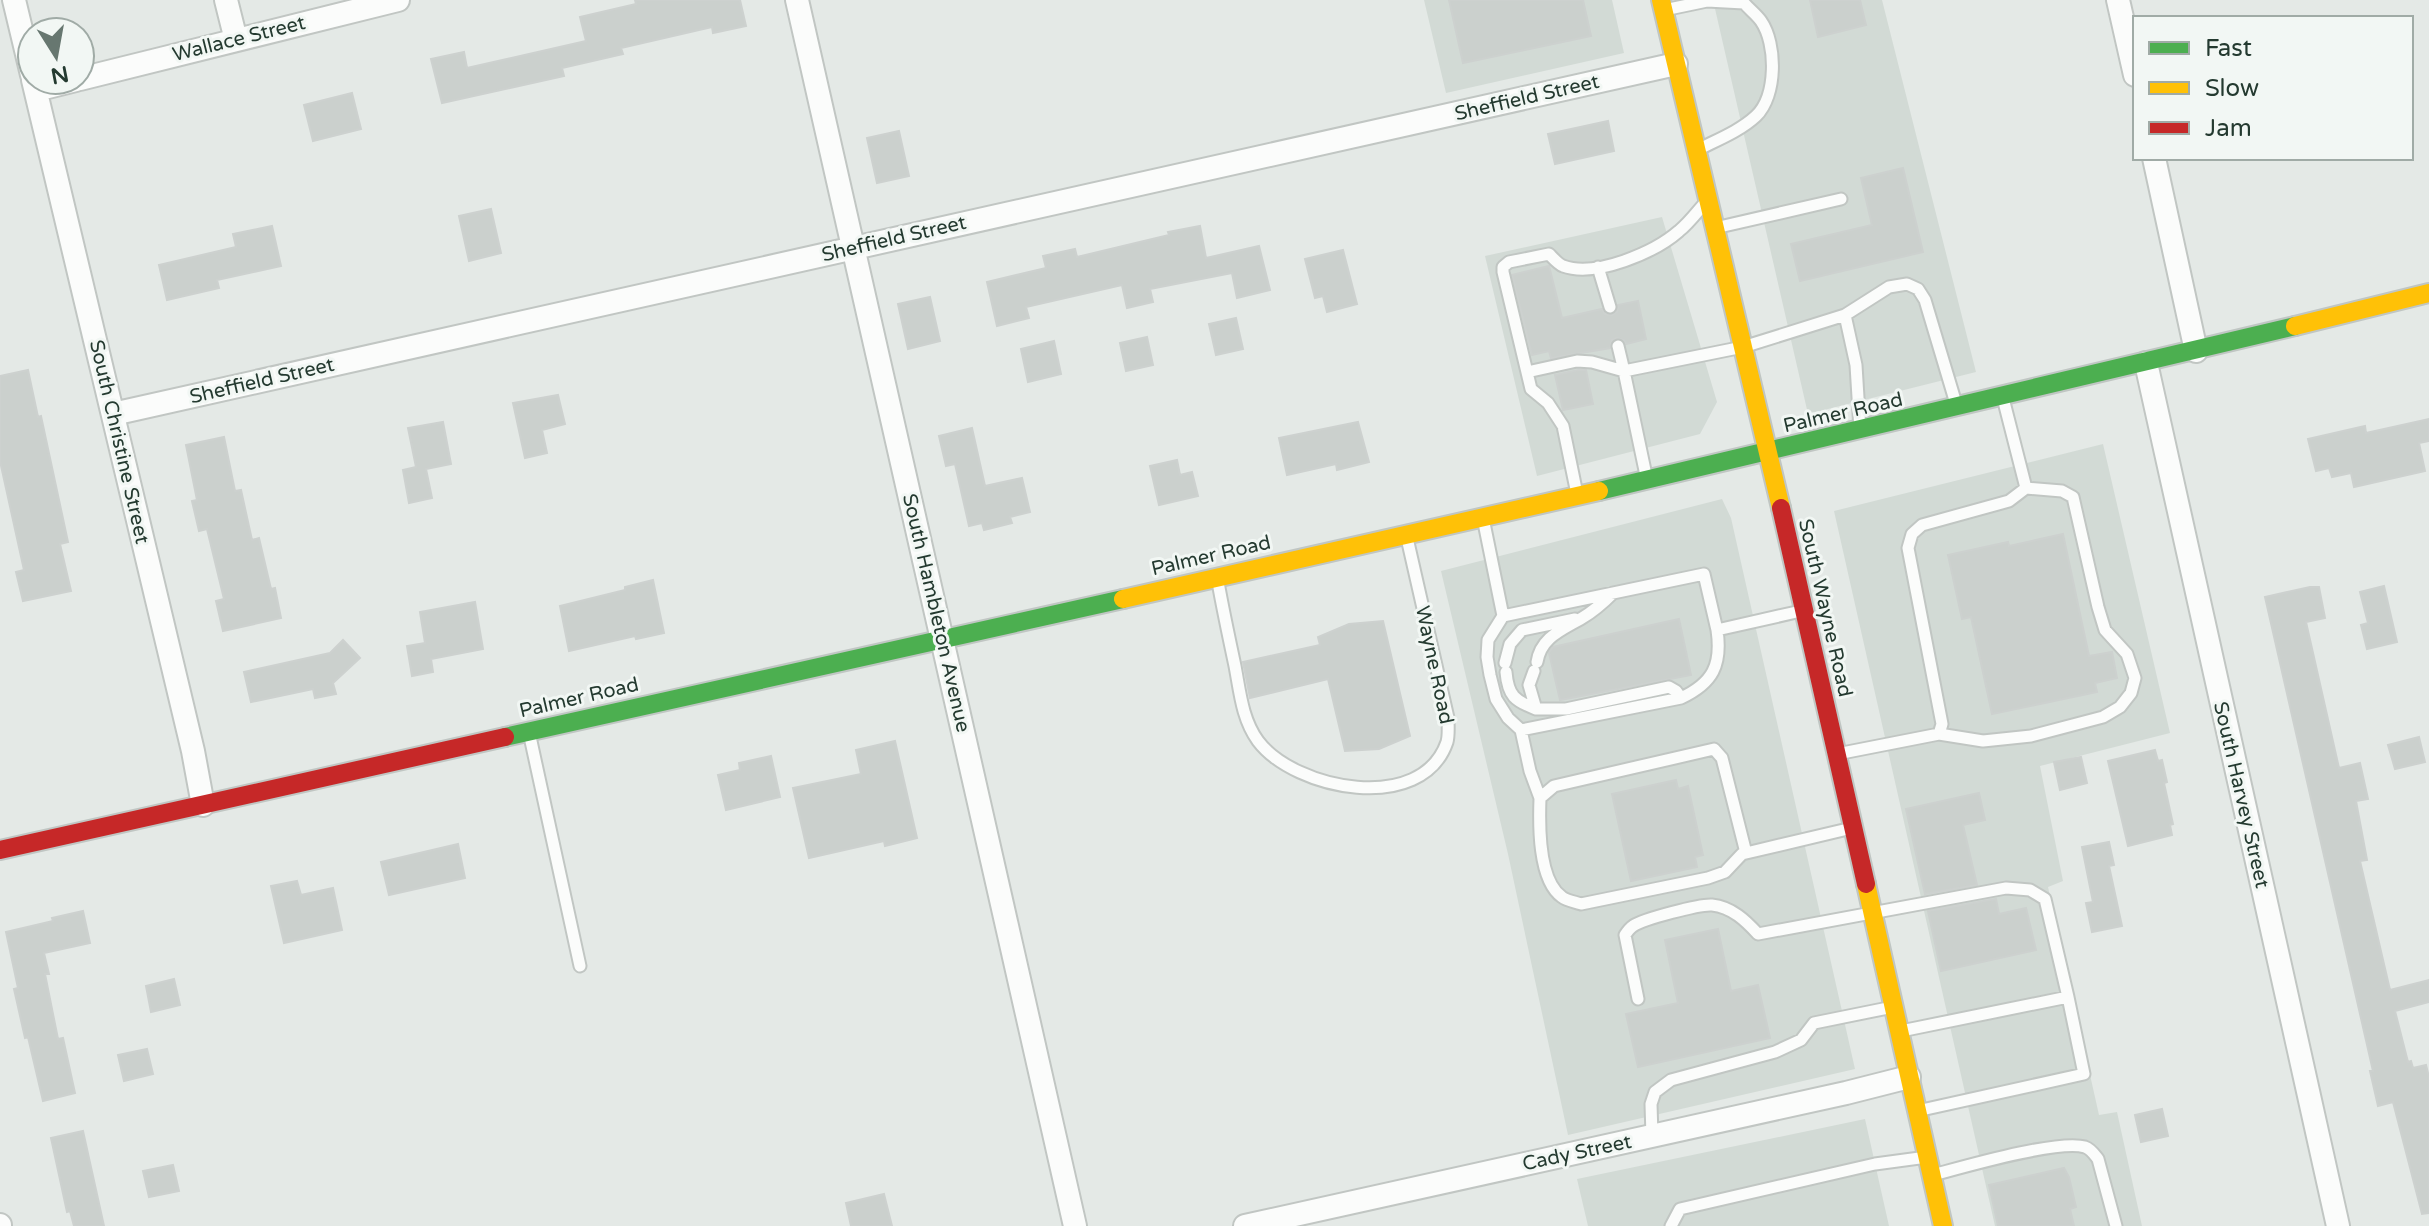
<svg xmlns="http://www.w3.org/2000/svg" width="2429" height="1226" viewBox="0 0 2429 1226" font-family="'Varela Round',sans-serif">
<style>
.built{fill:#d2dad5}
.building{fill:#cbd0cd;stroke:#cdd1cf;stroke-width:2}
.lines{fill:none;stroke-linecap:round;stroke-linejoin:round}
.lane-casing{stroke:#c1c6c3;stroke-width:15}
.street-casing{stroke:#c1c6c3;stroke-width:26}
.fast-casing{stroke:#c0c6c3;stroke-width:22}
.slow-casing{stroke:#c0c6c3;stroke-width:22}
.jam-casing{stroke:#c0c6c3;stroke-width:22}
.lane{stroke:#fbfcfb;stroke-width:11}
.street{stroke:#fbfcfb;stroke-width:22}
.fast{stroke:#4caf50;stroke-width:18}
.slow{stroke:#ffc107;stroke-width:18}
.jam{stroke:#c62828;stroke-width:18}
.labels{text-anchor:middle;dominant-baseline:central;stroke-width:6;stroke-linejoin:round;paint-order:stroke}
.street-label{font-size:20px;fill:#243a30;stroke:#f2f7f4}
</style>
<rect width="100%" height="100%" fill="#e4e9e6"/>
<path class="built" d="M1424,0H1612L1624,53L1446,93Z
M1713,0H1882L1976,372L1808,414Z
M1662,217L1717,402L1700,434L1537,476L1485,256Z
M2103,444L2170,733L2040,766L2063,881L2048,887L2099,1115L2117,1112L2142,1226H1995L1834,511Z
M1722,499L1731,518L1855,1069L1568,1135L1508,854L1441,571Z
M1865,1119L1889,1226H1588L1577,1179Z"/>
<path class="building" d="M635,0H740L746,26L713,33L712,27L621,48L623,54L562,68L564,76L442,103L431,59L464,52L467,68L586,41L580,17L636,4Z
M1449,0H1583L1591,36L1463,63Z
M1810,0H1860L1866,25L1818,37Z
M352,93L361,129L313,141L304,105Z
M1608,121L1614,151L1555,164L1548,134Z
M899,131L909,176L877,183L867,138Z
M1903,168L1923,252L1800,281L1791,244L1872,225L1861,178Z
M491,209L501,253L469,261L459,216Z
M272,226L281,266L217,280L219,288L167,300L159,265L236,247L233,234Z
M1200,226L1206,258L1259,246L1270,290L1237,298L1232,273L1150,289L1153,302L1127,308L1122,285L1026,307L1029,318L997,326L987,282L1046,268L1043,256L1075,249L1077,257L1169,235L1168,232Z
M1343,250L1357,304L1327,312L1323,296L1315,298L1305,259Z
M1549,266L1562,318L1602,309L1605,314L1612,315L1617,312L1618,305L1638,301L1646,339L1626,344L1624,340L1617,338L1612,340L1610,348L1551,358L1549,351L1532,355L1512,275Z
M930,297L940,341L908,349L898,304Z
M1236,318L1243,349L1216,355L1209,324Z
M1147,337L1153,365L1126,371L1120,343Z
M1054,341L1061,374L1028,382L1021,349Z
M28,370L38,417L41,416L68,542L60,544L71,591L23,601L16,572L24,570L0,461V376Z
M1578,370H1586L1593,404L1563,410L1555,375Z
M558,395L565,424L542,430L547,453L525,458L513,403Z
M2429,419V441L2419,443L2425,471L2354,487L2351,473L2332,477L2329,468L2316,471L2308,439L2365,426L2366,433Z
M443,422L451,464L426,469L432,498L409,503L403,470L416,467L408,428Z
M1358,422L1369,462L1337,470L1336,464L1287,475L1279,438Z
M972,428L985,486L1022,478L1030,512L1010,517L1012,523L984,530L982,523L969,526L955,464L946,466L939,436Z
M224,437L235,491L241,490L252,540L259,538L271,589L275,588L281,618L223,631L216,601L224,599L207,529L199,531L192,501L197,500L186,445Z
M1177,460L1180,475L1192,472L1198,496L1159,505L1150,466Z
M2063,534L2089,656L2112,652L2117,678L2095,683L2097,692L1992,714L1971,617L1962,619L1948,555L2008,542L2009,546Z
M653,580L664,633L636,639L635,636L569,651L560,606L625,590V587Z
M2384,586L2397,642L2367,649L2361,625L2368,623L2360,592Z
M2310,587H2319L2325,618L2306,622L2339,768L2360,763L2368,799L2356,801L2367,860L2360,861L2390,990L2429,980V1002L2395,1011L2408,1062L2411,1061L2413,1068L2426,1065L2429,1077V1213L2422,1214L2393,1102L2378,1106L2370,1071H2373L2265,597Z
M475,602L483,649L431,659L433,672L412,676L407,646L425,643L420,612Z
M1679,619L1691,675L1560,700L1549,653L1553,647Z
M1383,621L1410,736L1379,749L1345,751L1328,679L1250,698L1243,662L1320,645L1318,637L1349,624Z
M343,640L360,658L333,683L336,694L315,698L313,689L251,702L244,672L330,653Z
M2419,737L2425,762L2395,769L2388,745Z
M895,741L917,838L885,846L884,841L809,858L793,788L861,774L856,750Z
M2155,750L2158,761L2162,760L2167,782L2164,783L2173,824L2170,825L2172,835L2128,846L2108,761Z
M771,756L780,797L726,810L718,775L740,770L739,763Z
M2081,757L2087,783L2060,790L2054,762Z
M1676,780L1678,789L1688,786L1703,855L1695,857L1697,867L1631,881L1612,794Z
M1979,793L1985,820L1963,825L1977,885L1925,894L1906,809Z
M2109,842L2114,865L2109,866L2122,926L2092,932L2086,903L2093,902L2082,847Z
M458,844L465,878L389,895L381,862Z
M297,881L301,895L333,888L342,930L284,943L271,886Z
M1996,899L1999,914L2026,908L2036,950L1941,971L1928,911Z
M83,911L90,943L44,953L49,974H45L58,1039L63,1038L75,1093L43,1101L28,1037L25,1038L14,989L18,988L6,932L53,921L52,918Z
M1718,929L1731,991L1758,985L1770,1038L1638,1067L1626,1014L1678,1003L1665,940Z
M174,979L180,1005L151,1012L146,986Z
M147,1049L153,1074L124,1081L118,1055Z
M2162,1109L2168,1136L2141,1142L2135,1115Z
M83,1131L104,1226H74L70,1211L67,1212L51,1138Z
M173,1165L179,1191L149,1197L143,1171Z
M2064,1168L2069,1177L2076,1207L2070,1209L2074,1226H1998L1989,1185Z
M884,1194L892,1226H851L846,1203Z"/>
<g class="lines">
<g class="lane-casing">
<path id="lane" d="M1664,10L1707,1L1744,3C1749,9 1757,15 1761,21C1777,44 1777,96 1756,116C1740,131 1717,140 1697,150
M1715,228L1841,199
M1598,267L1610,307
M1845,315L1856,365L1860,430
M1527,372L1577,361L1592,362L1624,371L1618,346
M1647,480L1624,371L1743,347L1845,315L1889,287L1907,284L1918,289L1925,300L1957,407
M1577,494L1563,426L1548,403L1531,389L1503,272V267L1509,262L1549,254C1553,258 1558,264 1563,266C1596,278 1655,252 1679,231C1689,223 1697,212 1705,203
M1483,518L1503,616L1488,640L1487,657L1490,675L1496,699L1508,718L1521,730L1530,771L1540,798
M1218,582C1223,610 1229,638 1235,666C1240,692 1242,719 1258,741C1295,790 1422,815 1447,742C1449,735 1448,725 1448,718L1407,538
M1503,616L1704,574L1717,630
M1537,662C1541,637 1562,630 1582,618C1594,611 1603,603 1613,593
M1505,663L1510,644L1522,630L1575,619
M1534,671L1529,685L1536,709H1566L1669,687L1676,691L1681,698
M1506,672C1508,696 1515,701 1536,709
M1521,730L1681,698C1713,683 1722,665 1717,630L1801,611
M529,732L580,966
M1939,734L1983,741L2031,736L2103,717L2120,707L2131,693L2135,678L2127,654L2105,630L2098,607L2073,497L2062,491L2026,488
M1837,754L1939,734L1942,724L1908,548L1912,534L1922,525L2009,501L2026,488L2003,398
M1746,853L1722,758L1714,749L1554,786L1540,798C1539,824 1538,880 1562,897C1567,901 1576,902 1581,904L1708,878L1725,872L1742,854L1852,828
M1638,999L1625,935C1627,932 1630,928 1633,926C1643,919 1700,904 1712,905C1732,907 1746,921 1758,934L2006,888L2030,890L2045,899L2068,997
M1901,1031L2068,997L2084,1074L1917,1111
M1652,1136L1651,1104L1655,1092L1671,1080L1775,1052L1801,1040L1814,1023L1893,1007
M1933,1175C1963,1167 2059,1139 2085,1147C2091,1149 2094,1154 2098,1159L2116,1226
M1671,1226L1680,1209L1875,1164L1927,1157"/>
</g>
<g class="street-casing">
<path id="street" d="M14,0L32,75
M226,0L236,40
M797,0L1075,1226
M2118,0L2135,75
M80,79L398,0
M33,80L193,751L203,805
M36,90L76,80
M2154,158L2196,351
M2146,363L2338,1226
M113,414L1676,64
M0,1225V1226
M1245,1226L1846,1093L1909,1077"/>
</g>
<g class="fast-casing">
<path id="fast" d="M1599,491L2295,326
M505,737L1123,599"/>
</g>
<g class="slow-casing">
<path id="slow" d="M1661,0L1781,508
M2295,326L2429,293
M1123,599L1599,491
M1866,884L1943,1226"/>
</g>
<g class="jam-casing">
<path id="jam" d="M1781,508L1866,884
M0,850L505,737"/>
</g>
<use href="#lane" class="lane"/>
<use href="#street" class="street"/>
<use href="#fast" class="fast"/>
<use href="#slow" class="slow"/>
<use href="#jam" class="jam"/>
</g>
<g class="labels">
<g class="street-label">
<text transform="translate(239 39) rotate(-14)">Wallace Street</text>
<text transform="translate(1527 98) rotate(-13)">Sheffield Street</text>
<text transform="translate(894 239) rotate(-13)">Sheffield Street</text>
<text transform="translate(262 381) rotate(-13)">Sheffield Street</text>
<text transform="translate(1843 413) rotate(-13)">Palmer Road</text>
<text transform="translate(119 442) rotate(77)">South Christine Street</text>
<text transform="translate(1211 556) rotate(-13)">Palmer Road</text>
<text transform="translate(1825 608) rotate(77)">South Wayne Road</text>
<text transform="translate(936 613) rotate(77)">South Hambleton Avenue</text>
<text transform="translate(1434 665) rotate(78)">Wayne Road</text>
<text transform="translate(579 698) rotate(-13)">Palmer Road</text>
<text transform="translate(2241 795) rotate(77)">South Harvey Street</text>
<text transform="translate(1577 1153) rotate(-12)">Cady Street</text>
</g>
</g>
<rect x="2133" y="16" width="280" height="144" fill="#f2f7f4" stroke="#a0aba6" stroke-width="2"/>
<rect x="2149" y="42" width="40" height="12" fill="#4caf50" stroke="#a0aba6" stroke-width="2"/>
<text x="2205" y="56" font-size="24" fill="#243a30">Fast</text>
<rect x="2149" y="82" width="40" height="12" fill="#ffc107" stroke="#a0aba6" stroke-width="2"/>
<text x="2205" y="96" font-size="24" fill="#243a30">Slow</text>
<rect x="2149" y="122" width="40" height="12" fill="#c62828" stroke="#a0aba6" stroke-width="2"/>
<text x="2205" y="136" font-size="24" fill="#243a30">Jam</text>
<g transform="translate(56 56) rotate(169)"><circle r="38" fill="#f2f7f4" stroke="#a0aba6" stroke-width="2"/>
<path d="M0-6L14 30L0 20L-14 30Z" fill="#677770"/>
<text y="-12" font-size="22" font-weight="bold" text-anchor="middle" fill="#243a30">N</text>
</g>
</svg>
